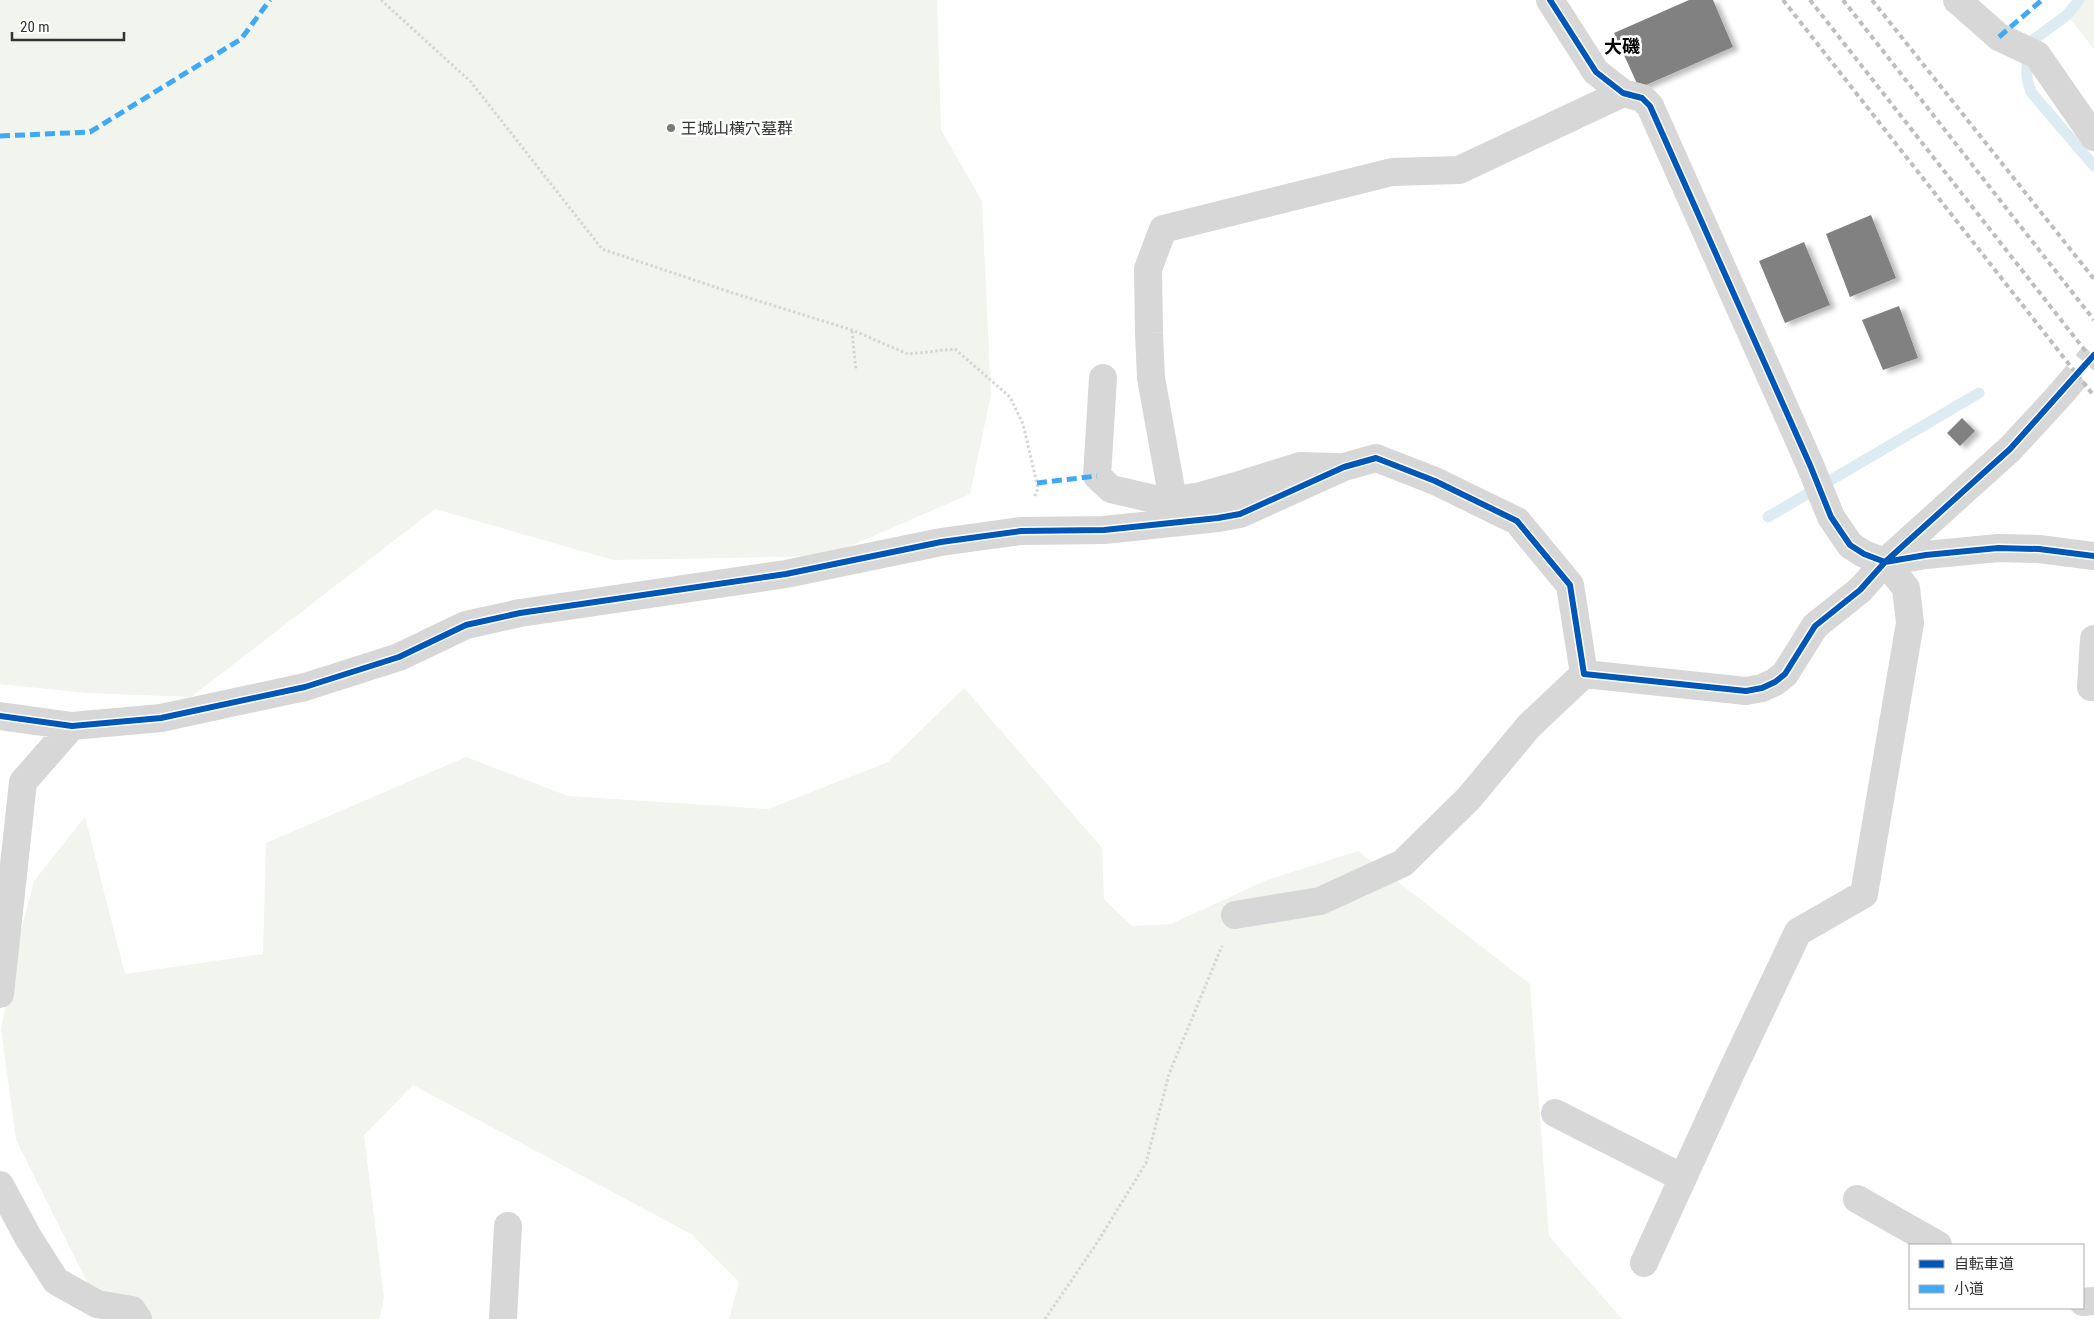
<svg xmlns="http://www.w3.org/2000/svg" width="2094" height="1319" viewBox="0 0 2094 1319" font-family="'Roboto Condensed','Noto Sans JP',sans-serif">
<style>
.green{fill:#f1f5ed}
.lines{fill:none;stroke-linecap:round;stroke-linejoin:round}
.stream{stroke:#ddebf3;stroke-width:11}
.building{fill:#818181;filter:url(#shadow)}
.minor-tunnel{stroke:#d6d6d6;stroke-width:28;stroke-dasharray:28 14;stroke-linecap:butt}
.path{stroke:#d6d6d6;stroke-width:3;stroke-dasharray:2.5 2.5;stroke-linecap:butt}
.minor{stroke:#d7d7d7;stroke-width:28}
.rail{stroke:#bebebe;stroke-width:4;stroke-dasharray:5 4;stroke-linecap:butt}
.quiet{stroke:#3fa9f5;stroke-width:5;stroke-dasharray:10 5;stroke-linecap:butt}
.cycleway-casing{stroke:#fff;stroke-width:9}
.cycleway{stroke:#0057b8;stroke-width:6}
.poi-dot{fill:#7a7a7a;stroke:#fff;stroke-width:2}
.labels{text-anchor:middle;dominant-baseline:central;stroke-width:5;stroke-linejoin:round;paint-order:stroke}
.poi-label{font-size:16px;fill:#333;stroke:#fff;text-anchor:start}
.neighbourhood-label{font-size:18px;font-weight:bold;fill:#000;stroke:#fff}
</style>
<defs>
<filter id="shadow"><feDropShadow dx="5.5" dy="3" stdDeviation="2.5" flood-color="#0004"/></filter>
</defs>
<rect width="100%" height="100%" fill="#fff"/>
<path class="green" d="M0,0H937L941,130L982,201L991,395L970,494L827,556L613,560L435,509L191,697L87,693L0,684Z
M2079,0H2094V49L2067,15Z
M964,688L1102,848L1104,899L1132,926L1171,924L1267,880L1358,851L1530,984L1549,1236L1622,1319H729L739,1282L691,1234L413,1085L364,1135L384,1298L379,1319H116L97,1302L16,1140L1,1029L16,949L34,881L85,817L125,974L263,954L266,843L466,757L568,796L768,809L888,762Z"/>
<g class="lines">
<path class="stream" d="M2079,0L2067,15L2033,40C2028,60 2023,72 2031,92L2094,166
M1768,517L1979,393"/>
</g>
<path class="building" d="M1689,0H1713L1733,47L1639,88L1614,33Z
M1871,215L1896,278L1850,297L1826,234Z
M1804,242L1830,305L1785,323L1759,261Z
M1899,306L1918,358L1883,370L1862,320Z
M1962,418L1975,431L1960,446L1947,433Z"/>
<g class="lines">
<path class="minor-tunnel" d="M2059,396L2094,355"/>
<path class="path" d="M381,0L471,82L602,249L733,293L852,330L908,354L955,349L1010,397L1023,424L1038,488L1034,498
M852,331L856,371
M1045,1319L1095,1246L1146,1163L1169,1074L1222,946"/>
<path class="minor" d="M1550,0L1596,72L1623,93L1642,98L1650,106L1810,465L1831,517L1850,545L1864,554L1885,562L1926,555L1998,548L2039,549L2094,556
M1957,0L1999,37L2037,55L2094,137
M1103,378L1097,476L1111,489L1154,499L1173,500L1197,497L1236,486L1300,466L1337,467
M1173,500L1151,378L1149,333L1148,269L1163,229L1392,172L1459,170L1623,93
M2091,687L2094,639
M0,716L72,726L161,718L305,687L399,657L466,625L520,613L786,574L941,542L1021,531L1104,530L1218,518L1240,514L1344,467L1376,458L1435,481L1517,521L1570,585L1584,674L1746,691L1762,688L1775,682L1785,674L1815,626L1860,590L1885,562L2010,449L2059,396
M1235,915L1320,901L1403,863L1469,798L1529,726L1584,674
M0,994L23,782L72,726
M1555,1113L1683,1178
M0,1185L28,1237L56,1281L97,1304L132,1310L138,1319
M1857,1199L1938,1245
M1644,1263L1729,1077L1798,932L1864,894L1910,623L1906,588L1885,562
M2083,1302L2094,1301
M503,1319L508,1226"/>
<path class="rail" d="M1783,0L2094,396
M1810,0L2094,362
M1843,0L2094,320
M1872,0L2094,279"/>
<path class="quiet" d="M1999,37L2042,0
M0,136L90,132L241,39L270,0
M1037,483L1097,476"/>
<g class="cycleway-casing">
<path id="cycleway" d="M1550,0L1596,72L1623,93L1642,98L1650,106L1810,465L1831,517L1850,545L1864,554L1885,562L1926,555L1998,548L2039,549L2094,556
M0,716L72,726L161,718L305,687L399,657L466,625L520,613L786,574L941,542L1021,531L1104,530L1218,518L1240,514L1344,467L1376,458L1435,481L1517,521L1570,585L1584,674L1746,691L1762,688L1775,682L1785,674L1815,626L1860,590L1885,562L2010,449L2094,355"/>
</g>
<use href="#cycleway" class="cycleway"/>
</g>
<circle class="poi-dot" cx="671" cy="128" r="5"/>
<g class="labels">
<g class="poi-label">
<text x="681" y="128">王城山横穴墓群</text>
</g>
<g class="neighbourhood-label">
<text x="1622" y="46">大磯</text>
</g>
</g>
<rect x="1909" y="1244" width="175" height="65" fill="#ffffff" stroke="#adadad"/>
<rect x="1919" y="1260" width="25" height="8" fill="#0057b8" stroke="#adadad"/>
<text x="1954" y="1269" font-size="15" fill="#333333">自転車道</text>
<rect x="1919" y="1285" width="25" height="8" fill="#3fa9f5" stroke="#adadad"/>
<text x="1954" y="1294" font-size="15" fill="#333333">小道</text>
<path d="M12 32v8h112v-8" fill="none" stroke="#333333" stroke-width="2.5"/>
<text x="20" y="32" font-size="15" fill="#333333" stroke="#ffffff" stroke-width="4" paint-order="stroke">20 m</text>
</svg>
